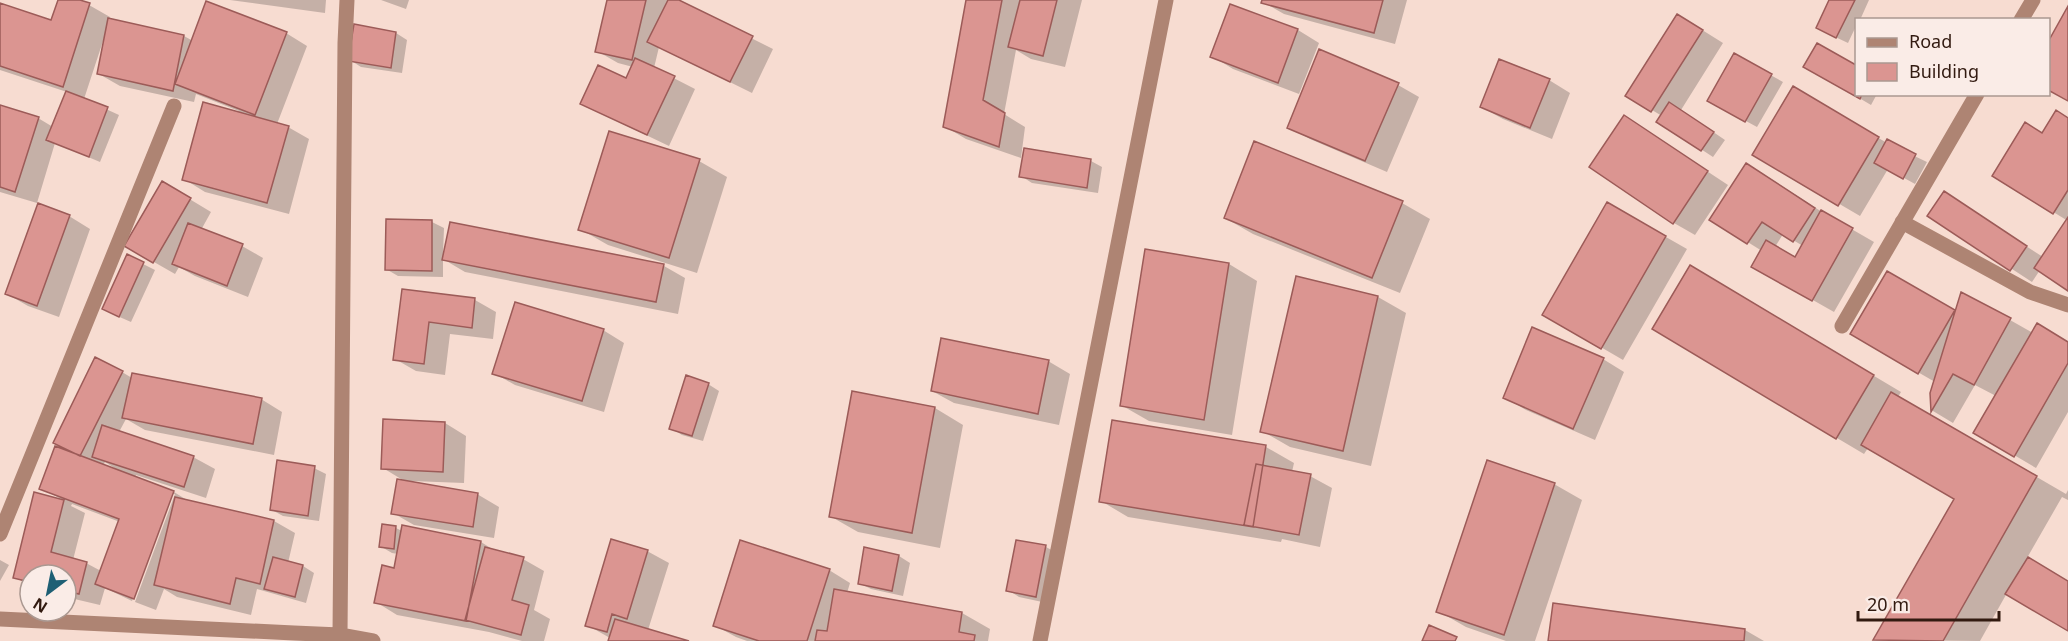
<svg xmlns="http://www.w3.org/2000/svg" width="2068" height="641" viewBox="0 0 2068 641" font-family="'Noto Sans',sans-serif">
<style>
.shadow{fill:#0003;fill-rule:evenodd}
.building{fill:#db9591;stroke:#9c5b58;stroke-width:1.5}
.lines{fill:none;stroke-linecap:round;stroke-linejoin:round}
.minor{stroke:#ae8473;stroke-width:15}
</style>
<rect width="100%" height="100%" fill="#f7dcd1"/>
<path class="shadow" d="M59,0H75L89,5L110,17L109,20L184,36L193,41L286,33L307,46L277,124L288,127L309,139L289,214L205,192L184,179L239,111L196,94L194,102L120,86L99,74L106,39L104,38L84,99L119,115L100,162L55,143L37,203L0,192V106L38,118L53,127L67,92L0,70V4L52,21Z
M230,0H326L325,13Z
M381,0H409L406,9Z
M608,0H675L773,49L752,93L659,47L654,68L695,89L669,146L604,115L582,103L627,80L633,67L618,63L597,51Z
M968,0H1082L1065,67L1031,59L1016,50L1004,114L1025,127L1021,158L966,139L944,126Z
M1264,0H1407L1395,44L1284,14L1263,2Z
M1831,0H1869L1860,20H1856V26L1848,43L1829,34Z
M1231,5L1298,30L1319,43L1299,94L1233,69L1212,56Z
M1699,28L1723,43L1681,110L1725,140L1713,157L1658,121L1662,116L1627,95Z
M396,33L407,40L402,73L361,67L350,60Z
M1818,45L1856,67V94H1877L1871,105L1805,66Z
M1734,55L1783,82L1757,127L1709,101Z
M1549,80L1570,93L1552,139L1503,119L1481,107Z
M1398,85L1419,97L1387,172L1310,139L1288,127Z
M1794,88L1887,143L1927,162L1915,184L1888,169L1860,216L1754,154Z
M1625,117L1728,185L1695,235L1674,223Z
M2068,119V290L2040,270L2032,282L1929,215L1944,193L2043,257L2068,221L1994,176L2043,134Z
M699,161L727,177L697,273L608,245L580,229Z
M1091,161L1102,167L1098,193L1032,183L1021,176Z
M1768,177L1822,212L1874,242L1834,312L1753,266L1762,251L1711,219ZM1783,234L1803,246L1795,258L1775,247Z
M163,183L211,212L201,230L242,246L263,258L248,297L195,276L179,267L175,274L126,246Z
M1402,203L1430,219L1400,293L1253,234L1225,218Z
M1608,204L1687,249L1623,360L1544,314Z
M69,216L90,229L59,317L28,306L7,294Z
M387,221L432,222L444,228L443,254L664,266L685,278L678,314L465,272L443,259V277L398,276L386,269Z
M127,256L155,270L131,322L115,315Z
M1229,264L1257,281L1232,435L1149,421L1121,405Z
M1888,273L1956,312L2010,320L2033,333L2068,343V412L2036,468L1975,432L1996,396L1975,385L1953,423L1933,411L1931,393L1935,382L1852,334Z
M1718,283L1901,392L1898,397L2066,494L2068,490V500L2062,497L2027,558L2068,582V629L2007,593L1980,641L1875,640L1956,498L1868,448L1864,454L1837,438Z
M403,291L475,300L496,312L493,339L450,334L445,375L416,371L395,359Z
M1378,297L1406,313L1371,466L1290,447L1262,431Z
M603,330L624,343L604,412L515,385L494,373Z
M1603,359L1624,372L1595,440L1526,410L1504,397Z
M1048,361L1070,374L1059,425L954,403L932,391Z
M122,372L132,378L261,399L282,412L274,455L145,430L126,419L119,432L193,457L215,469L206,498L136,475L135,478L174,492L190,502L274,521L295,533L288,563L303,566L314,573L306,603L257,589L251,615L177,597L164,589L156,610L135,602L175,494H172L132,601L105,588L100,605L66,597V575H30V586L15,577L61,499L41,488L72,453ZM105,462L116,469L115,470L103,466ZM72,504L120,522L101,571L86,563L73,560L85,513L71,506Z
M708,384L719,391L703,441L682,435L671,428Z
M853,393L935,408L963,425L940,548L858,532L830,516Z
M1113,421L1266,447L1294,463L1292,472L1310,476L1332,488L1320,547L1282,539L1281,542L1128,517L1101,501Z
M445,423L466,436L464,483L411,481L410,483L477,494L499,507L494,538L414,525L393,513L406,482L383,468Z
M314,468L326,474L319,521L283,516L272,510Z
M1554,484L1582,500L1535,641H1506L1466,627L1438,611Z
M396,528L402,531L481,542L497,552L523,559L544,571L534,610L550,619L544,641H522L489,632L397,615L376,602L395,569L398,554L392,553L380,546Z
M1017,541L1046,547L1057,553L1047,603L1019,597L1008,590Z
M647,551L669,563L648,630L683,641H609L610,638L587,625Z
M899,556L910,563L903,596L871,589L859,583Z
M0,560L9,565L0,581Z
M829,570L850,583L847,593L962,613L990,629L988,641H747L736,637L714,625Z
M1745,630L1764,641H1550Z"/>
<path class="building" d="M58,0H80L90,3L63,87L0,66V3L51,20Z
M607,0H646L632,60L595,52Z
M668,0H679L753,36L730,82L647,42Z
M966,0H1002L983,100L1005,113L999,147L943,127Z
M1020,0H1057L1043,56L1008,47Z
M1262,0H1383L1374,33L1261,3Z
M1829,0H1855L1836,38L1816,28Z
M206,1L287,32L255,115L175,84Z
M1230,4L1298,29L1278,83L1210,57Z
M2068,6V101L2048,90V42Z
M1677,14L1703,30L1651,112L1625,96Z
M108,18L184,35L173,91L97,74Z
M354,24L396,32L391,68L348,61Z
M1817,43L1856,65V94H1862L1860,99L1803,67Z
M1319,49L1399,83L1365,161L1287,128Z
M1734,53L1772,74L1745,122L1707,101Z
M635,58L675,76L647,135L580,104L598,65L626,78Z
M1499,59L1550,79L1530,128L1480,107Z
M1793,86L1879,137L1838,206L1752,155Z
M66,91L108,107L89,157L46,140Z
M203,102L289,126L267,203L182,180Z
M1669,102L1714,132L1701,151L1656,122Z
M0,105L39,117L15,192L0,187Z
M2056,110L2068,118V190L2053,214L1992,176L2025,122L2042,133Z
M1624,115L1708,171L1673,224L1589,167Z
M609,131L700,159L669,258L578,230Z
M1887,139L1916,154L1903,179L1874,163Z
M1254,141L1403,201L1372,278L1224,218Z
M1024,148L1091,159L1087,188L1019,177Z
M1746,163L1815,208L1793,242L1762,222L1747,244L1709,220Z
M162,181L191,198L153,263L124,246Z
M1944,191L2027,246L2010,271L1927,216Z
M1607,202L1666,236L1601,349L1542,315Z
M38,203L70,215L37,306L5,294Z
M1821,210L1853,228L1812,301L1751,267L1766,240L1795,257Z
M2068,217V291L2034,268Z
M386,219L432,220V271L385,270Z
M450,222L664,264L656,302L442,260Z
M188,223L243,244L227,286L172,264Z
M1145,249L1229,263L1204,420L1120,406Z
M127,254L144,262L119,317L102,309Z
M1690,265L1874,375L1836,439L1652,329Z
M1887,271L1955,310L1918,374L1850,334Z
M1296,276L1378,296L1343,451L1260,432Z
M402,289L475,298L472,328L429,322L424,364L393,360Z
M1961,292L2011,318L1974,385L1953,374L1931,412L1930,393Z
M515,302L604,329L582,401L492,374Z
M2037,323L2068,342V363L2014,457L1973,433Z
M1532,327L1604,358L1573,429L1503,398Z
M941,338L1049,360L1038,414L931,391Z
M95,357L123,371L80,456L53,443Z
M132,373L262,398L253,444L122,418Z
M686,375L709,383L692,436L669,429Z
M852,391L935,407L912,533L829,517Z
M1891,392L2037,476L1943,641L1873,640L1954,499L1861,445Z
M383,419L445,422L443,472L381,469Z
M1112,420L1266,445L1253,527L1099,502Z
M102,425L194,456L184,487L92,457Z
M55,446L174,491L134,599L95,584L119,519L39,489Z
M277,460L315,466L308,516L270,510Z
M1487,460L1555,483L1504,635L1436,612Z
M1256,464L1311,474L1299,535L1244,525Z
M397,479L478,493L473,527L391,514Z
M34,492L64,500L51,552L87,562L79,594L66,591V575H30V582L13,578Z
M175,497L274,520L260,584L236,578L230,604L154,585Z
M382,524L396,526L394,549L379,547Z
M402,525L481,541L466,621L374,603L382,565L394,568Z
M611,539L648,550L627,619L612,614L607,632L585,626Z
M740,540L830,569L807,641H759L713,626Z
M1016,540L1046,545L1036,597L1006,591Z
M485,547L524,557L512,600L529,605L521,635L465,620Z
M864,547L899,555L892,591L858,584Z
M273,557L303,565L295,597L264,589Z
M2028,557L2068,581V631L2005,594Z
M834,589L962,612L959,632L975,635L974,641H815L817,630L827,631Z
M1553,603L1745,629L1744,641H1548Z
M615,619L689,641H608Z
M1429,625L1457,637L1455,641H1422Z"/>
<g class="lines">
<path class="minor" d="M2021,20L2033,0
M1902,222L2030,292L2068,305
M1842,326L1977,94
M0,534L174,106
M0,619L294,633L340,635L373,641
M340,635L345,43L347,0
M1040,641L1166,0"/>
</g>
<rect x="1855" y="18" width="195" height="78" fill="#faece7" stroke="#aa9891" stroke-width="1.5"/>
<rect x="1867" y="38" width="30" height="9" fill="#ae8473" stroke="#aa9891" stroke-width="1.5"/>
<text x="1909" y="48" font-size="18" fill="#321a10">Road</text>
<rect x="1867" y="63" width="30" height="18" fill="#db9591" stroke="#aa9891" stroke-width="1.5"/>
<text x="1909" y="78" font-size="18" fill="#321a10">Building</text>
<g transform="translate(48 593) rotate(212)"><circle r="28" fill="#faece7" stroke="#aa9891" stroke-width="1.5"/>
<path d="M0-4.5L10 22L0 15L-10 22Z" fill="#1e5f74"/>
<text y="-9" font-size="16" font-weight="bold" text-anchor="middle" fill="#321a10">N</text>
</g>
<path d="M1858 611v9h141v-9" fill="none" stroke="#321a10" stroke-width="3"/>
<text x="1867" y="611" font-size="18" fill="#321a10" stroke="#faece7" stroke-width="4.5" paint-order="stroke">20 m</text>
</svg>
